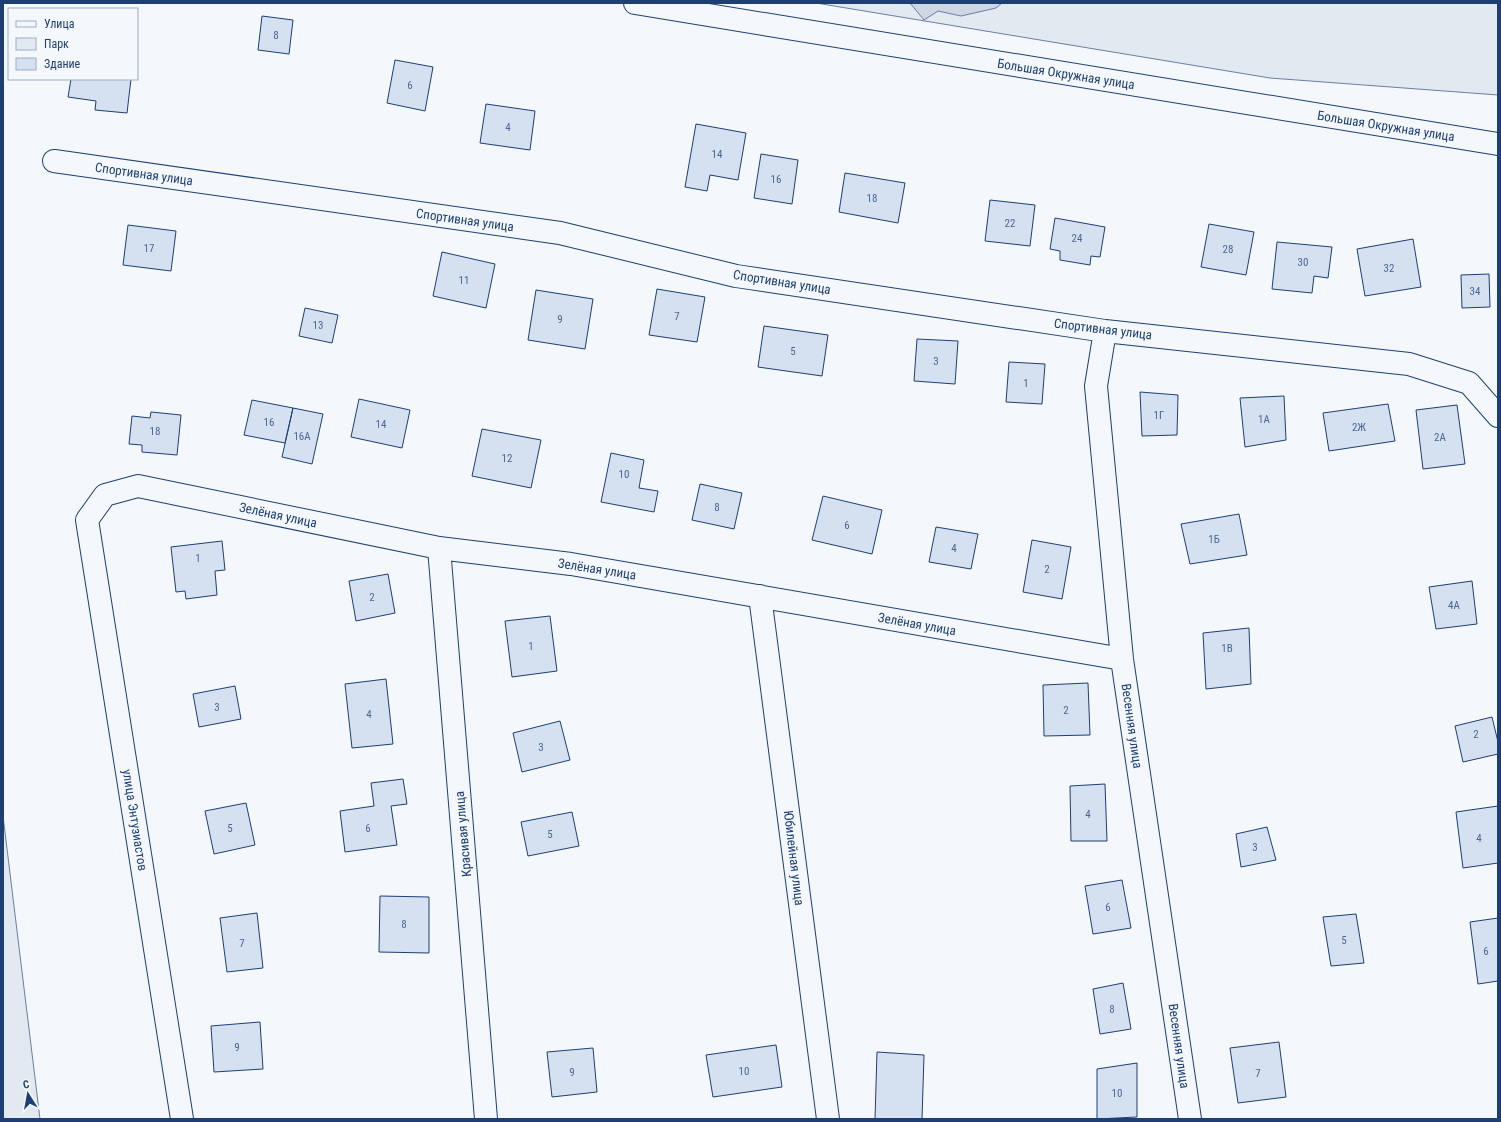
<svg xmlns="http://www.w3.org/2000/svg" width="1501" height="1122" viewBox="0 0 1501 1122" font-family="'Roboto Condensed',sans-serif">
<style>
.green{fill:#e3e9f0;stroke:#687fa3}
.water{fill:#cfd7e4;stroke:#687fa3}
.building{fill:#d5e0f0;stroke:#1d3f73}
.lines{fill:none;stroke-linecap:round;stroke-linejoin:round}
.street-casing{stroke:#1d3f73;stroke-width:24}
.primary-casing{stroke:#1d3f73;stroke-width:24}
.street{stroke:#f4f7fb;stroke-width:22}
.primary{stroke:#f4f7fb;stroke-width:22}
.labels{text-anchor:middle;dominant-baseline:central;stroke-width:3;stroke-linejoin:round;paint-order:stroke}
.number-label{font-size:11px;fill:#4b6792}
.street-label{font-size:13px;fill:#1d3f73;stroke:#f4f7fb}
</style>
<rect width="100%" height="100%" fill="#f4f7fb"/>
<path class="green" d="M816,3H1498V95L1270,78Z
M3,816L40,1119H3Z"/>
<path class="water" d="M910,3H1002L996,8L961,16L938,11L924,20Z"/>
<path class="building" d="M262,16L293,20L289,54L258,50Z
M395,60L433,67L425,111L387,103Z
M71,79H131L127,113L95,110L96,101L68,97Z
M486,104L535,111L530,150L480,143Z
M696,124L746,133L738,180L710,175L707,191L685,187Z
M761,154L798,160L792,204L754,198Z
M845,173L905,183L898,223L839,212Z
M990,200L1035,205L1030,246L985,241Z
M1055,218L1105,227L1100,257L1091,256L1090,265L1060,260V251L1050,249Z
M1209,224L1254,232L1246,275L1201,267Z
M128,225L176,231L171,271L123,265Z
M1413,239L1421,287L1365,296L1357,249Z
M1277,242L1332,247L1328,278L1314,276L1312,293L1272,289Z
M442,252L495,264L486,308L433,296Z
M1489,274L1490,307L1462,308L1461,275Z
M657,289L705,297L697,342L649,335Z
M536,290L593,299L585,349L528,340Z
M305,308L338,315L332,343L299,336Z
M764,326L828,335L822,376L758,367Z
M917,339L958,341L955,384L914,381Z
M1009,362L1045,364L1042,404L1006,402Z
M1140,392L1178,395L1177,435L1142,436Z
M1284,396L1286,440L1245,447L1240,398Z
M359,399L410,410L402,448L351,437Z
M252,400L293,408L285,443L244,435Z
M1388,404L1395,441L1329,451L1323,413Z
M1457,405L1465,464L1423,469L1416,410Z
M293,408L323,414L312,464L282,457Z
M151,412L181,415L177,455L142,452V445L129,444L132,416L150,418Z
M482,429L541,440L531,488L472,476Z
M611,453L644,460L639,488L658,491L654,512L601,502Z
M700,484L742,493L734,529L692,520Z
M823,496L882,510L872,554L812,540Z
M1239,514L1247,555L1190,564L1181,524Z
M936,527L978,534L971,569L929,562Z
M1032,540L1071,547L1062,599L1023,592Z
M222,541L225,570L215,571L217,595L186,599L185,591L176,592L171,547Z
M388,574L395,613L356,621L349,581Z
M1472,581L1477,624L1436,629L1429,587Z
M550,616L557,671L512,677L505,621Z
M1249,628L1251,684L1206,689L1203,633Z
M386,679L393,744L352,748L345,684Z
M1088,683L1090,735L1044,736L1043,685Z
M235,686L241,719L199,727L193,694Z
M1492,717L1498,742V754L1463,762L1455,726Z
M560,721L570,760L522,772L513,733Z
M403,779L407,804L391,806L397,845L345,852L340,811L374,806L371,783Z
M1105,784L1107,841H1071L1070,786Z
M246,803L255,845L214,854L205,811Z
M1498,806V863L1463,868L1456,812Z
M572,812L579,846L528,856L521,822Z
M1267,827L1276,860L1241,867L1236,834Z
M1122,880L1131,928L1093,934L1085,886Z
M380,896L429,897V953L379,952Z
M257,913L263,968L227,972L220,918Z
M1356,914L1364,963L1331,966L1323,917Z
M1498,918V981L1478,984L1470,922Z
M1123,983L1131,1029L1100,1034L1093,989Z
M260,1022L263,1069L214,1072L211,1026Z
M1279,1042L1286,1097L1238,1103L1230,1048Z
M776,1045L782,1087L713,1097L706,1055Z
M593,1048L597,1092L552,1097L547,1052Z
M877,1052L924,1055L922,1119H875Z
M1137,1063V1117L1097,1119V1069Z"/>
<g class="lines">
<g class="street-casing">
<path id="street" d="M54,161L560,233L736,276L1105,331L1409,364L1469,383L1498,416
M1105,331L1096,386L1122,659L1190,1119
M439,548L486,1119
M760,596L828,1119
M182,1119L87,520L105,495L138,486L439,548L571,564L1122,659"/>
</g>
<g class="primary-casing">
<path id="primary" d="M635,3L1498,144"/>
</g>
<use href="#street" class="street"/>
<use href="#primary" class="primary"/>
</g>
<g class="labels">
<g class="number-label">
<text x="276" y="35">8</text>
<text x="410" y="85">6</text>
<text x="508" y="127">4</text>
<text x="717" y="154">14</text>
<text x="776" y="179">16</text>
<text x="872" y="198">18</text>
<text x="1010" y="223">22</text>
<text x="1077" y="238">24</text>
<text x="149" y="248">17</text>
<text x="1228" y="249">28</text>
<text x="1303" y="262">30</text>
<text x="1389" y="268">32</text>
<text x="464" y="280">11</text>
<text x="1475" y="291">34</text>
<text x="677" y="316">7</text>
<text x="560" y="319">9</text>
<text x="318" y="325">13</text>
<text x="793" y="351">5</text>
<text x="936" y="361">3</text>
<text x="1026" y="383">1</text>
<text x="1159" y="415">1Г</text>
<text x="1264" y="419">1А</text>
<text x="269" y="422">16</text>
<text x="381" y="424">14</text>
<text x="1359" y="427">2Ж</text>
<text x="155" y="431">18</text>
<text x="302" y="436">16А</text>
<text x="1440" y="437">2А</text>
<text x="507" y="458">12</text>
<text x="624" y="474">10</text>
<text x="717" y="507">8</text>
<text x="847" y="525">6</text>
<text x="1214" y="539">1Б</text>
<text x="954" y="548">4</text>
<text x="198" y="558">1</text>
<text x="1047" y="569">2</text>
<text x="372" y="597">2</text>
<text x="1454" y="605">4А</text>
<text x="531" y="646">1</text>
<text x="1227" y="648">1В</text>
<text x="217" y="707">3</text>
<text x="1066" y="710">2</text>
<text x="369" y="714">4</text>
<text x="1476" y="734">2</text>
<text x="541" y="747">3</text>
<text x="1088" y="814">4</text>
<text x="230" y="828">5</text>
<text x="368" y="828">6</text>
<text x="550" y="834">5</text>
<text x="1479" y="838">4</text>
<text x="1255" y="847">3</text>
<text x="1108" y="907">6</text>
<text x="404" y="924">8</text>
<text x="1344" y="940">5</text>
<text x="242" y="943">7</text>
<text x="1486" y="951">6</text>
<text x="1112" y="1009">8</text>
<text x="237" y="1047">9</text>
<text x="744" y="1071">10</text>
<text x="572" y="1072">9</text>
<text x="1258" y="1073">7</text>
<text x="1117" y="1093">10</text>
</g>
<g class="street-label">
<text transform="translate(1066 74) rotate(9)">Большая Окружная улица</text>
<text transform="translate(1386 126) rotate(9)">Большая Окружная улица</text>
<text transform="translate(144 174) rotate(8)">Спортивная улица</text>
<text transform="translate(465 220) rotate(8)">Спортивная улица</text>
<text transform="translate(782 282) rotate(9)">Спортивная улица</text>
<text transform="translate(1103 329) rotate(7)">Спортивная улица</text>
<text transform="translate(278 515) rotate(12)">Зелёная улица</text>
<text transform="translate(597 569) rotate(9)">Зелёная улица</text>
<text transform="translate(917 624) rotate(10)">Зелёная улица</text>
<text transform="translate(1132 726) rotate(82)">Весенняя улица</text>
<text transform="translate(135 820) rotate(81)">улица Энтузиастов</text>
<text transform="translate(463 834) rotate(-95)">Красивая улица</text>
<text transform="translate(794 858) rotate(83)">Юбилейная улица</text>
<text transform="translate(1179 1046) rotate(82)">Весенняя улица</text>
</g>
</g>
<rect width="1501" height="1122" fill="none" stroke="#1d3f73" stroke-width="8"/>
<rect x="8" y="8" width="130" height="72" fill="#f4f7fb" stroke="#9eadc5"/>
<rect x="16" y="21" width="20" height="6" fill="#f4f7fb" stroke="#9eadc5"/>
<text x="44" y="28" font-size="12" fill="#1d3f73">Улица</text>
<rect x="16" y="38" width="20" height="12" fill="#e3e9f0" stroke="#9eadc5"/>
<text x="44" y="48" font-size="12" fill="#1d3f73">Парк</text>
<rect x="16" y="58" width="20" height="12" fill="#d5e0f0" stroke="#9eadc5"/>
<text x="44" y="68" font-size="12" fill="#1d3f73">Здание</text>
<g transform="translate(28 1094) rotate(349)" stroke="#f4f7fb" stroke-width="3" paint-order="stroke">
<path d="M0-3L7 15L0 10L-7 15Z" fill="#1d3f73"/>
<text y="-6" font-size="11" font-weight="bold" text-anchor="middle" fill="#1d3f73">С</text>
</g>
</svg>
